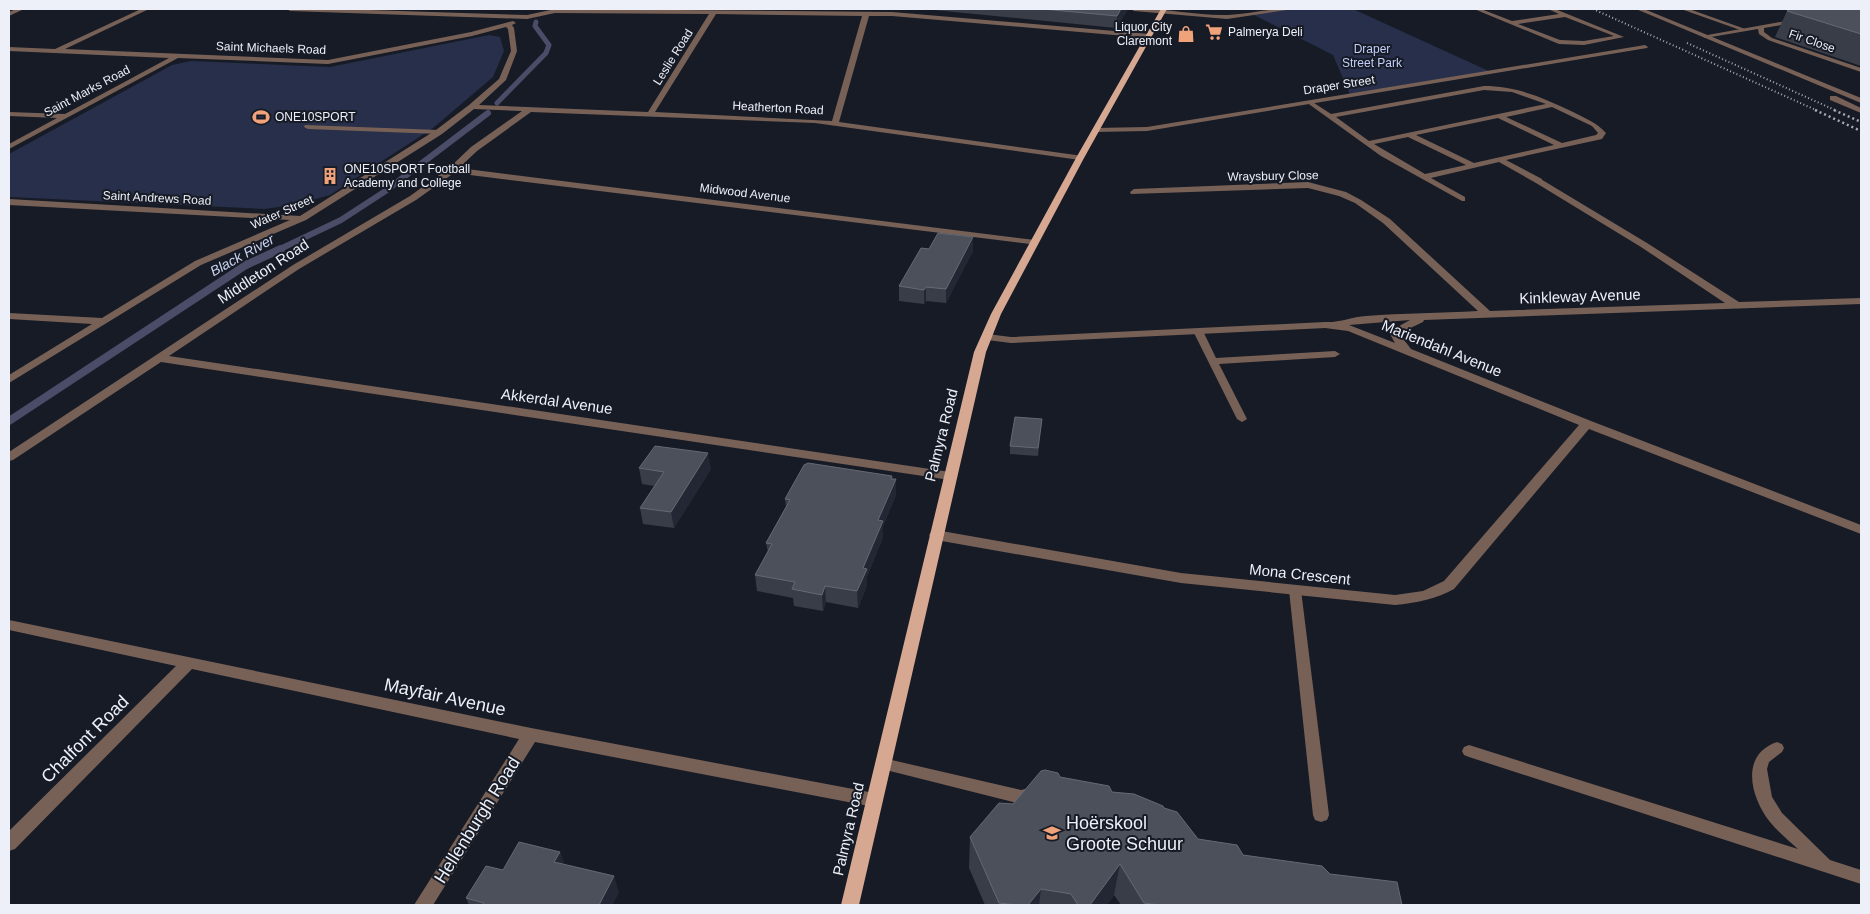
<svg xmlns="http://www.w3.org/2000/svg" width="1870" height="914" viewBox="0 0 1870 914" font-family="Helvetica,sans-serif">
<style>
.green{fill:#272f4a}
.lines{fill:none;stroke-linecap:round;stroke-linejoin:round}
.stream-far2{stroke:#4a4c68;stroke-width:5}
.stream-far1{stroke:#4a4c68;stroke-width:6}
.stream{stroke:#4a4c68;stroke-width:8}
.service{fill:#776156;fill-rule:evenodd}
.minor{fill:#776156;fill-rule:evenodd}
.tertiary{fill:#776156;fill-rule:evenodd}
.primary{fill:#d6a891;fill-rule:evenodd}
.rail-far1{stroke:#a8acb5;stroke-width:2;stroke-dasharray:1 2.5;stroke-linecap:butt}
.rail{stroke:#a8acb5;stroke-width:2.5;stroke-dasharray:2 3;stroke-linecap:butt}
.wall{fill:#393d48}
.shaded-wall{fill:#232733}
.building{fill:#4c505b;stroke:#656974}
.labels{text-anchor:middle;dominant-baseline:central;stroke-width:4;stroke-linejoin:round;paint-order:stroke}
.far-poi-label{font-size:12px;fill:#edf0f8;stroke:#171b26;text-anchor:start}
.far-street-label{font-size:12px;fill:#edf0f8;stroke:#171b26}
.far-park-label{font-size:12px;fill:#c1cffa;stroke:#171b26}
.far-water-label{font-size:14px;font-style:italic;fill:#cbd4f2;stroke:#171b26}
.street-label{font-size:15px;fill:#edf0f8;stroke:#171b26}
.near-street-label{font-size:18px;fill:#edf0f8;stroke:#171b26}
.near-poi-label{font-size:18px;fill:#edf0f8;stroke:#171b26;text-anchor:start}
</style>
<rect width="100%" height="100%" fill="#171b26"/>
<path class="green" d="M1290,9H1353L1491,72L1350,95L1333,55L1252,14Z
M489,35L500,37L504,51L493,77L433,128L330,195L298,204L265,209L9,197V154L172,65L191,61L330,67Z"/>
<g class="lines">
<path class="stream-far2" d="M497,103L546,53L549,45L535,26L536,22"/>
<path class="stream-far1" d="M278,250L341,220L384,192L488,113"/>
<path class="stream" d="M9,421L246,265L281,249"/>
<path class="service" d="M1474,9H1481L1512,21L1559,14L1548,9H1555L1624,37L1584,45L1559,44ZM1565,17L1614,36L1584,41L1560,40L1518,24Z
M1681,9H1689L1748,30L1743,31Z
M1484,86C1517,86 1544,98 1573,112C1585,118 1597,123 1606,133L1602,139L1506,160L1542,179V183H1536L1499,162L1431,178L1465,197V201H1462L1381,156L1306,102L1311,101L1331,114ZM1484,90L1512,92L1546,104L1369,141L1336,117ZM1552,107L1592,126L1598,133L1596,135L1562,143L1506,117ZM1498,118L1554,145L1474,163L1416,135ZM1408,137L1466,165L1425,174L1374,144Z
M305,125L439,130L443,132L439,134L308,129L304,127Z
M1198,328L1203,331L1216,358L1335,351L1340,354L1335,357L1219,364L1247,419L1242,422L1237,419L1193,331Z
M1295,585L1300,587L1301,590L1329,815L1327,820L1321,822L1315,820L1313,815L1289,590L1290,587Z
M1777,742L1782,744L1784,748L1782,752L1769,762L1767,769L1772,797L1782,813L1830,860L1861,870V884L1469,757L1464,755L1462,751L1464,747L1469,745L1798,849C1789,841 1778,832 1770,822C1751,798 1739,755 1777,742Z
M883,758L1021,790L1034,787L1039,789L1042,794L1039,799L1021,804L878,768L875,764L878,760Z"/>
<path class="minor" d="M16,9H24L9,16V12Z
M141,9H149L65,49L328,60L471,32L513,21L516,23L512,25L514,28L517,51L506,80L479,105L648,112L709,14L555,13L527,19L290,11L287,9H338L527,15L555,9L892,12L1149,34L1152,36L1149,38L892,16H869L839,122L1083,156V160H1080L815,123L531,112L477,151L459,168L1035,240L1038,241V245L454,173L416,200L299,269L169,356L950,472L956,476L955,479L950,480L161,362L13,460L9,461V452L293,265L410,196L449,168L471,147L522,111L474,109L442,134L306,220L201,265L9,383V375L92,324L9,319V313L102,318L195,261L290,220L9,205V199L300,216L436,130L469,105L499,79L511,51L508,29L506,27L472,36L328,64L178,58L9,149V144L57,118L9,116V112L65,114L169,58L9,51V47L55,49ZM716,14L862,16L832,121L655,112Z
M1131,9C1163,7 1195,16 1228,15C1250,14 1271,8 1293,9L1227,19L1134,11Z
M1797,19L1799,20V22L1764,28V32L1772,38L1861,68V72L1768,40L1759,34L1758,29L1705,38L1702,36Z
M1645,45L1648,47L1647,48L1147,131L1096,132L1092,130L1096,128L1147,127Z
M1539,178L1647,243L1739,302L1861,298V304L1424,320L1423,322L1402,332L1401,336L1411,349L1591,421L1861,525V534L1589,429L1454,589C1436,599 1416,603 1395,605L1181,583L936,540L931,538L929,535L931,532L936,530L1181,573L1395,595L1423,591L1444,581L1579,425L1348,331L1325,328L1011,343L987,340L982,337L987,334L1011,337L1325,322C1338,323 1352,317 1366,316C1403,313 1441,313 1478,311L1383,223L1355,203L1339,196L1308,188L1131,194L1130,192L1134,189L1308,182L1346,192L1361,200L1390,219L1490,311L1725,303L1641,247L1536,183L1535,181ZM1410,320L1392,330L1391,336L1395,343L1349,325Z
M9,620L531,728L874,793L880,795L883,800L880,805L874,807L535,742L433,905H414L519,739L192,669L15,849L9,851V831L176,666L9,630Z"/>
<path class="tertiary" d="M1636,9H1644L1861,98V103Z
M1830,96H1836L1861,108V113L1830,100Z"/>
<path class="primary" d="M1161,9H1167L1084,158L1001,314L986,352L859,905H841L974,352L991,314L1076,158Z"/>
<path class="rail-far1" d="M1593,9L1818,111
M1687,43L1837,111"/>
<path class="rail" d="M1815,110L1861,131
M1834,110L1861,122"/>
</g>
<path class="wall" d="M892,9H907L906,10Z
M924,9H1128L1116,28Z
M1861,9V66L1775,37L1787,11Z
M929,249L973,251L946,303L926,301L924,304L899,301V286Z
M1042,419L1038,456L1010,454V446Z
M639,468L711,469L674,528L643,524L640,508L654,486L642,484Z
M892,476L896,495L883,526V537L867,577V585L858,608L826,602L823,611L794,606L793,598L757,591L755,575L768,552L766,543L786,507L785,499Z
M1060,777L1112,792L1164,808L1198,839L1243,855L1330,874L1402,905H1121L1114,895L1107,905H985L969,868L970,837L1013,804Z
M560,852L564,864L619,892L612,905H469L466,898L503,870Z"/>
<path class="shaded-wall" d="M1121,9H1128L1116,28L1117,16Z
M973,237V251L946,303V289Z
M926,287V301L924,304V290Z
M708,453L711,469L674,528L671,512Z
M892,476L893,487L896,479V495L883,526V537L867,577V585L858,608L857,591L863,568Z
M825,586L826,602L823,611L822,595Z
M560,852L566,868L554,862Z
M1120,864L1114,895L1107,905H1090Z
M614,876L619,892L612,905H599Z
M1041,889L1039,905H1028Z"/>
<path class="building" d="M1043,9H1121L1117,16Z
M1790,9H1861V34L1787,11Z
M938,233L973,237L946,289L926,287L924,290L899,286L921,248L929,249Z
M1015,417L1042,419L1038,448L1010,446Z
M655,446L708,453L671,512L640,508L664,472L639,468Z
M808,463L892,476L891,479H896L878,520L883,521L863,568L867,569L857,591L825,586L822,595L792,589L795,582L755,575L772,544L766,543L790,500L785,499L804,465Z
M1045,770L1058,773L1060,777L1109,786L1112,792L1134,794L1163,806L1164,808L1177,812L1198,839L1237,845L1243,855L1322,866L1330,874L1397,882L1402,905H1159L1144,903L1120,864L1090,905H1078L1071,894L1041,889L1028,905H1017L999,903L970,837L999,803L1013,804L1041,771Z
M519,842L560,852L554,862L614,876L599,905H482L484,903L466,898L486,866L503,870Z"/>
<defs>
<g id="supermarket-bare" transform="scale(1.35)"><path d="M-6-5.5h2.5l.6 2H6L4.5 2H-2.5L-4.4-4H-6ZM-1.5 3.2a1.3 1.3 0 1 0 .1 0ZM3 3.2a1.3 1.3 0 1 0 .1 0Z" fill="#f0a27a" stroke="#171b26" stroke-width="2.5" paint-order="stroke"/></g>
<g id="shop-bare" transform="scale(1.35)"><path d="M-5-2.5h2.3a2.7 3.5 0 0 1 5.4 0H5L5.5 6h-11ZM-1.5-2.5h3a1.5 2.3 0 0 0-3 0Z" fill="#f0a27a" stroke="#171b26" stroke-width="2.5" paint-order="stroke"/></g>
<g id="stadium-bare" transform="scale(1.35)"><path d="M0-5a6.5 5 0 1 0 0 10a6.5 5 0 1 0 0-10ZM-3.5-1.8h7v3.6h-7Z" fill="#f0a27a" stroke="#171b26" stroke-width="2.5" paint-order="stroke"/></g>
<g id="building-bare" transform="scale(1.35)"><path d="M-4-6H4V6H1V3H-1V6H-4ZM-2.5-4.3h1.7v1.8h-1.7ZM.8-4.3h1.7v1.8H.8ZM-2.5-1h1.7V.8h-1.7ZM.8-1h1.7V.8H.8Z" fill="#f0a27a" stroke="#171b26" stroke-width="2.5" paint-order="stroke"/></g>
<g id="school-bare" transform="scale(1.35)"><path d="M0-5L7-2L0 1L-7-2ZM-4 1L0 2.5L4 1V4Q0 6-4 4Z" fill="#f0a27a" stroke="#171b26" stroke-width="2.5" paint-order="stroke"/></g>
</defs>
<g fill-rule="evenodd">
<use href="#supermarket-bare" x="1214" y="32"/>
<use href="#shop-bare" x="1186" y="34"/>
<use href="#stadium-bare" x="261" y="117"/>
<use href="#building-bare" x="330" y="176"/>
<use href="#school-bare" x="1052" y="833"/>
</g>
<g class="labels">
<g class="far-poi-label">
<text x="1172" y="27" text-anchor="end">Liquor City<tspan x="1172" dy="14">Claremont</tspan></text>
<text x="1228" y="32">Palmerya Deli</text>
<text x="275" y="117">ONE10SPORT</text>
<text x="344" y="169">ONE10SPORT Football<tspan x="344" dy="14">Academy and College</tspan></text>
</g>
<g class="far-street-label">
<text transform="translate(1812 41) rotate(19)">Fir Close</text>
<text transform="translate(271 48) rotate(2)">Saint Michaels Road</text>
<text transform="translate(673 57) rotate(-58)">Leslie Road</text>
<text transform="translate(1339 85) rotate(-9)">Draper Street</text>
<text transform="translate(87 91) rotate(-28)">Saint Marks Road</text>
<text transform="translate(778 108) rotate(3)">Heatherton Road</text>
<text transform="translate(1273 176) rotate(-1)">Wraysbury Close</text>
<text transform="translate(745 193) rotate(7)">Midwood Avenue</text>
<text transform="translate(157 198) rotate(3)">Saint Andrews Road</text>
<text transform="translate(282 212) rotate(-24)">Water Street</text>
</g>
<g class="far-park-label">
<text x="1372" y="49">Draper<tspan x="1372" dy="14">Street Park</tspan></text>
</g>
<g class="far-water-label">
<text transform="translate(242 255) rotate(-29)">Black River</text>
</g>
<g class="street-label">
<text transform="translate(263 271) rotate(-33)">Middleton Road</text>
<text transform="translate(1580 296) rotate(-2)">Kinkleway Avenue</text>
<text transform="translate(1442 348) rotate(22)">Mariendahl Avenue</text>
<text transform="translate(557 401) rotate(8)">Akkerdal Avenue</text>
<text transform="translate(941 435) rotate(-76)">Palmyra Road</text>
<text transform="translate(1300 574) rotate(6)">Mona Crescent</text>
<text transform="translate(848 829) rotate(-77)">Palmyra Road</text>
</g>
<g class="near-street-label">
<text transform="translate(445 697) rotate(12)">Mayfair Avenue</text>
<text transform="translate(85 739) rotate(-45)">Chalfont Road</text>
<text transform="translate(477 820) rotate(-58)">Hellenburgh Road</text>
</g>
<g class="near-poi-label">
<text x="1066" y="823">Hoërskool<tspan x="1066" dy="21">Groote Schuur</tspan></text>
</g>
</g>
<rect width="1870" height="914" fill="none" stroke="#edf0f8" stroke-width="20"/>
</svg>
